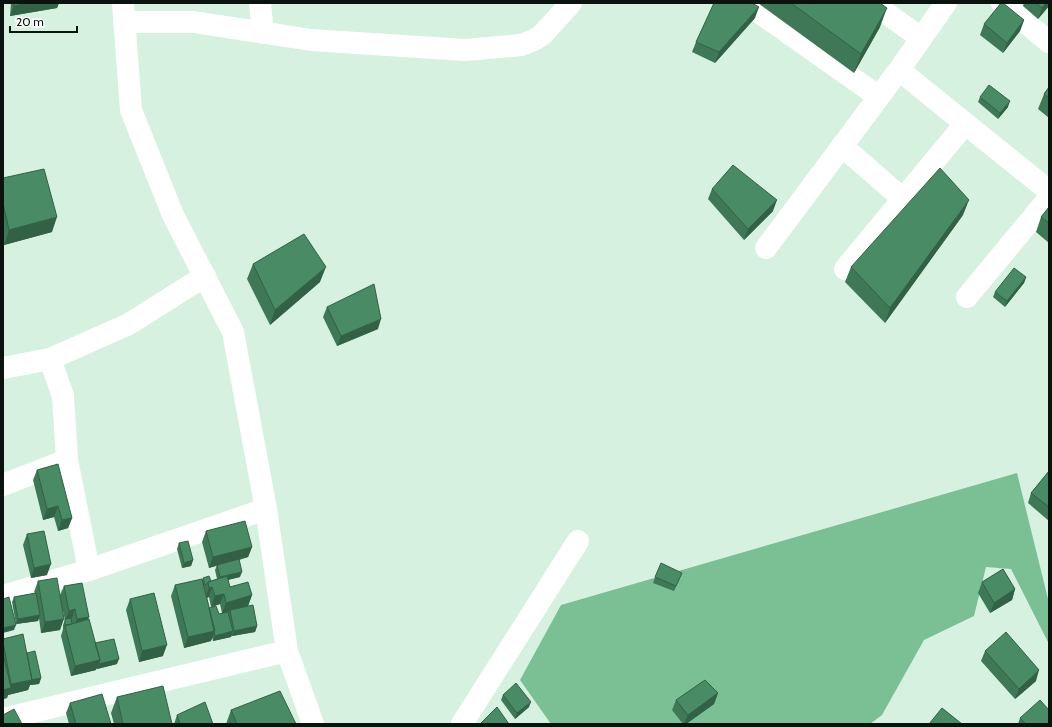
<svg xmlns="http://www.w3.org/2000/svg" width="1052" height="727" viewBox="0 0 1052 727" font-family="Cabin,sans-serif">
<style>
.forest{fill:#7bbf94}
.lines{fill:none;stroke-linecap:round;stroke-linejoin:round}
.minor{stroke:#fff;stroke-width:22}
.wall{fill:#3e7856;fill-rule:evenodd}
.shaded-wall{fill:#326146}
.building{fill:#488b64;stroke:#326146}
</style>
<rect width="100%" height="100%" fill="#d7f1e0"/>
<path class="forest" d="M1017,473L1049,603V644L1011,569L986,567L974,616L924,640L882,715L870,724H551L520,680L561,605Z"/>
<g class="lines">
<path class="minor" d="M123,3L131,110L173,215L233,332L266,509L287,651L313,724
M260,3L263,33
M746,3L879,97
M872,3L921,38
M1002,3L1049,42
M124,22H194L311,40L465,50L521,45L534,40L542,35L571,3
M899,70L1049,191
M842,146L903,199
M766,248L899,70L946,3
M845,269L965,124
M967,297L1049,198
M50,359L63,396L67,460L89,570
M3,368L50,359L129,324L205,276
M3,485L67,460
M3,596L89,570L266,509
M3,719L287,651
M462,724L578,541"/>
</g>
<path class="wall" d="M11,3H59L57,8L10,16Z
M758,3H880V27L854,73Z
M1024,3H1049V6L1038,19L1023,6Z
M755,18L715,63L692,52L696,42Z
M1024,20L1020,31L1003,53L980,35L984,24Z
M1049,87V118L1038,109L1044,94Z
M980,97L1008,107L998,119L978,102Z
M3,178L52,232L4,245L3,242Z
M712,189L773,211L744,240L708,199Z
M1049,207V243L1036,232L1041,217Z
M963,215L885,323L845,282L851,267Z
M253,264L320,282L270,325L247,279Z
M1026,277L1024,283L1005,307L993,297L995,292Z
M327,307L378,329L337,346L323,317Z
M37,470L72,518L68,528L58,531L54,517L43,520L33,480Z
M1049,471V521L1028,503L1031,493Z
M206,531L252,547L248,557L239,560L240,577L228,580L230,587L252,595L248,606L240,608L257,626L255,632L232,636V635L231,637L213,641L212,637L211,641L184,648L171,596L175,585L202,581L203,578L211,581L217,579L215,570L217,565L209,568L202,542ZM209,597L211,607L220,604L222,613L219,614L209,608L207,598Z
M27,534L47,575L31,578L23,545Z
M179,543L193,560L191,566L182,568L177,549Z
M655,577L680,578L674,591L653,583Z
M38,581L60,595L64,586L89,617L88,619L95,643L117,664L97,669L96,668V670L71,676L61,636L63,629V625L65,620L63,611L60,630L41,633L39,618L38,621L16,624L12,602L14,597L35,593L34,592Z
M982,582L1015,589L1012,600L990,613L978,593Z
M130,599L163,656L139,662L126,610Z
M3,639L27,653L41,678L39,684L30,685L28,690L8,695L7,698L3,699Z
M985,651L1036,681L1015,699L981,661Z
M718,693L714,704L686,724H683L672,710L676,700Z
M503,695L529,707L515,719L501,700Z
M117,697L172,724H114L111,713Z
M70,703L111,724H69L66,713Z
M231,710L296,724H226Z
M177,715L213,724H174Z
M1020,718L1049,724H1018Z"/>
<path class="shaded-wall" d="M28,3H59L57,8L10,16L14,6Z
M1046,3H1049V6L1038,19L1042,8Z
M759,7L755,18L715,63L719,52Z
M887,8L880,27L854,73L861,54Z
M1024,20L1020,31L1003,53L1007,43Z
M1010,101L1008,107L998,119L1000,113Z
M777,200L773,211L744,240L748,229Z
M969,200L963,215L885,323L890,308Z
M57,217L52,232L4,245L9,230Z
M326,267L320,282L270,325L275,310Z
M1026,277L1024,283L1005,307L1007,301Z
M381,319L378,329L337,346L341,336Z
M58,506L54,517L43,520L47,509Z
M72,518L68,528L58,531L62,520Z
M252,547L248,557L209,568L213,557Z
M193,560L191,566L182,568L184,563Z
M51,564L47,575L31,578L34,568Z
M242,572L240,577L218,582L220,577Z
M212,587L209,597L205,598L209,588Z
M1015,589L1012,600L990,613L994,603Z
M224,594L220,604L211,607L215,596Z
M252,595L248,606L222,613L226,603Z
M75,609L71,620L65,621L69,611Z
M40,615L38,621L16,624L18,619Z
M89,617L85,628L73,630L77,619Z
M64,619L60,630L41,633L45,622Z
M16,625L14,630L3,633V628Z
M257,626L255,632L232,636L234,631Z
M215,631L211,641L184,648L188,637Z
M233,631L231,637L213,641L215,636Z
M167,645L163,656L139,662L142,651Z
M119,659L117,664L97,669L99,664Z
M100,660L96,670L71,676L75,666Z
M1039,670L1036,681L1015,699L1019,689Z
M41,678L39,684L30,685L28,690L8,695L7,698L3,699V690L10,688L11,684Z
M718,693L714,704L686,724H684L688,715Z
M531,702L529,707L515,719L517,713Z"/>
<path class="building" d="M14,3H28L14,6Z
M714,3H752L759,7L719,52L696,42Z
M791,3H880L887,8L861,54Z
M1001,3H1003L1024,20L1007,43L984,24Z
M1036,3H1046L1042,8Z
M989,85L1010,101L1000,113L980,97Z
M1049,87V98L1044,94Z
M733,165L777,200L748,229L712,189Z
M940,168L969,200L890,308L851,267Z
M44,169L57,217L9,230L3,203V178Z
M1049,207V223L1041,217Z
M304,234L326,267L275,310L253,264Z
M1014,268L1026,277L1007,301L995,292Z
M374,284L381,319L341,336L327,307Z
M58,464L72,518L62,520L58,506L47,509L37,470Z
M1049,471V507L1031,493Z
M245,521L252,547L213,557L206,531Z
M44,531L51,564L34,568L27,534Z
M188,541L193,560L184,563L179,543Z
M239,559L242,572L220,577L217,565Z
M661,563L682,573L676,586L655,577Z
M1003,569L1015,589L994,603L982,582Z
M209,576L211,581L208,582L207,584L205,585L203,578Z
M227,576L230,587L248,582L252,595L226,603L224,594L215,596L212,587L209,588L208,582Z
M57,578L64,619L45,622L38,581Z
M202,579L215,631L188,637L175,585Z
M82,583L89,617L77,619L75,609L69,611L64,586Z
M36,593L40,615L18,619L14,597Z
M154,593L167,645L142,651L130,599Z
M9,597L16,625L3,628V599Z
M253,605L257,626L234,631L230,610Z
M216,606L219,614L228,612L233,631L215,636L209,608Z
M71,618L72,624L65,625V619Z
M89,619L100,660L75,666L65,626Z
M1006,632L1039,670L1019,689L985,651Z
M23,634L32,680L11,684L3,642V639Z
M114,639L119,659L99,664L100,660L95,643Z
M35,651L41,678L31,680H32L27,653Z
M3,653L11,688L3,690Z
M705,680L718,693L688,715L676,700Z
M516,683L531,702L517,713L503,695Z
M163,686L172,724H123L117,697Z
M280,691L296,724H237L231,710Z
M102,694L111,724H76L70,703Z
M1040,700L1049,710V724H1026L1020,718Z
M205,702L213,724H180L177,715Z
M497,707L509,724H480Z
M942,708L962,724H929Z
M14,709L22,724H3V715Z"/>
<rect width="1052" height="727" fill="none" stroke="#0a130d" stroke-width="8"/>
<path d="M10 26v6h67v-6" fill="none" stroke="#0a130d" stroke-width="2"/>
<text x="16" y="26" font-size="12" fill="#0a130d" stroke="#ffffff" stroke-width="3" paint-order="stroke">20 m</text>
</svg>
